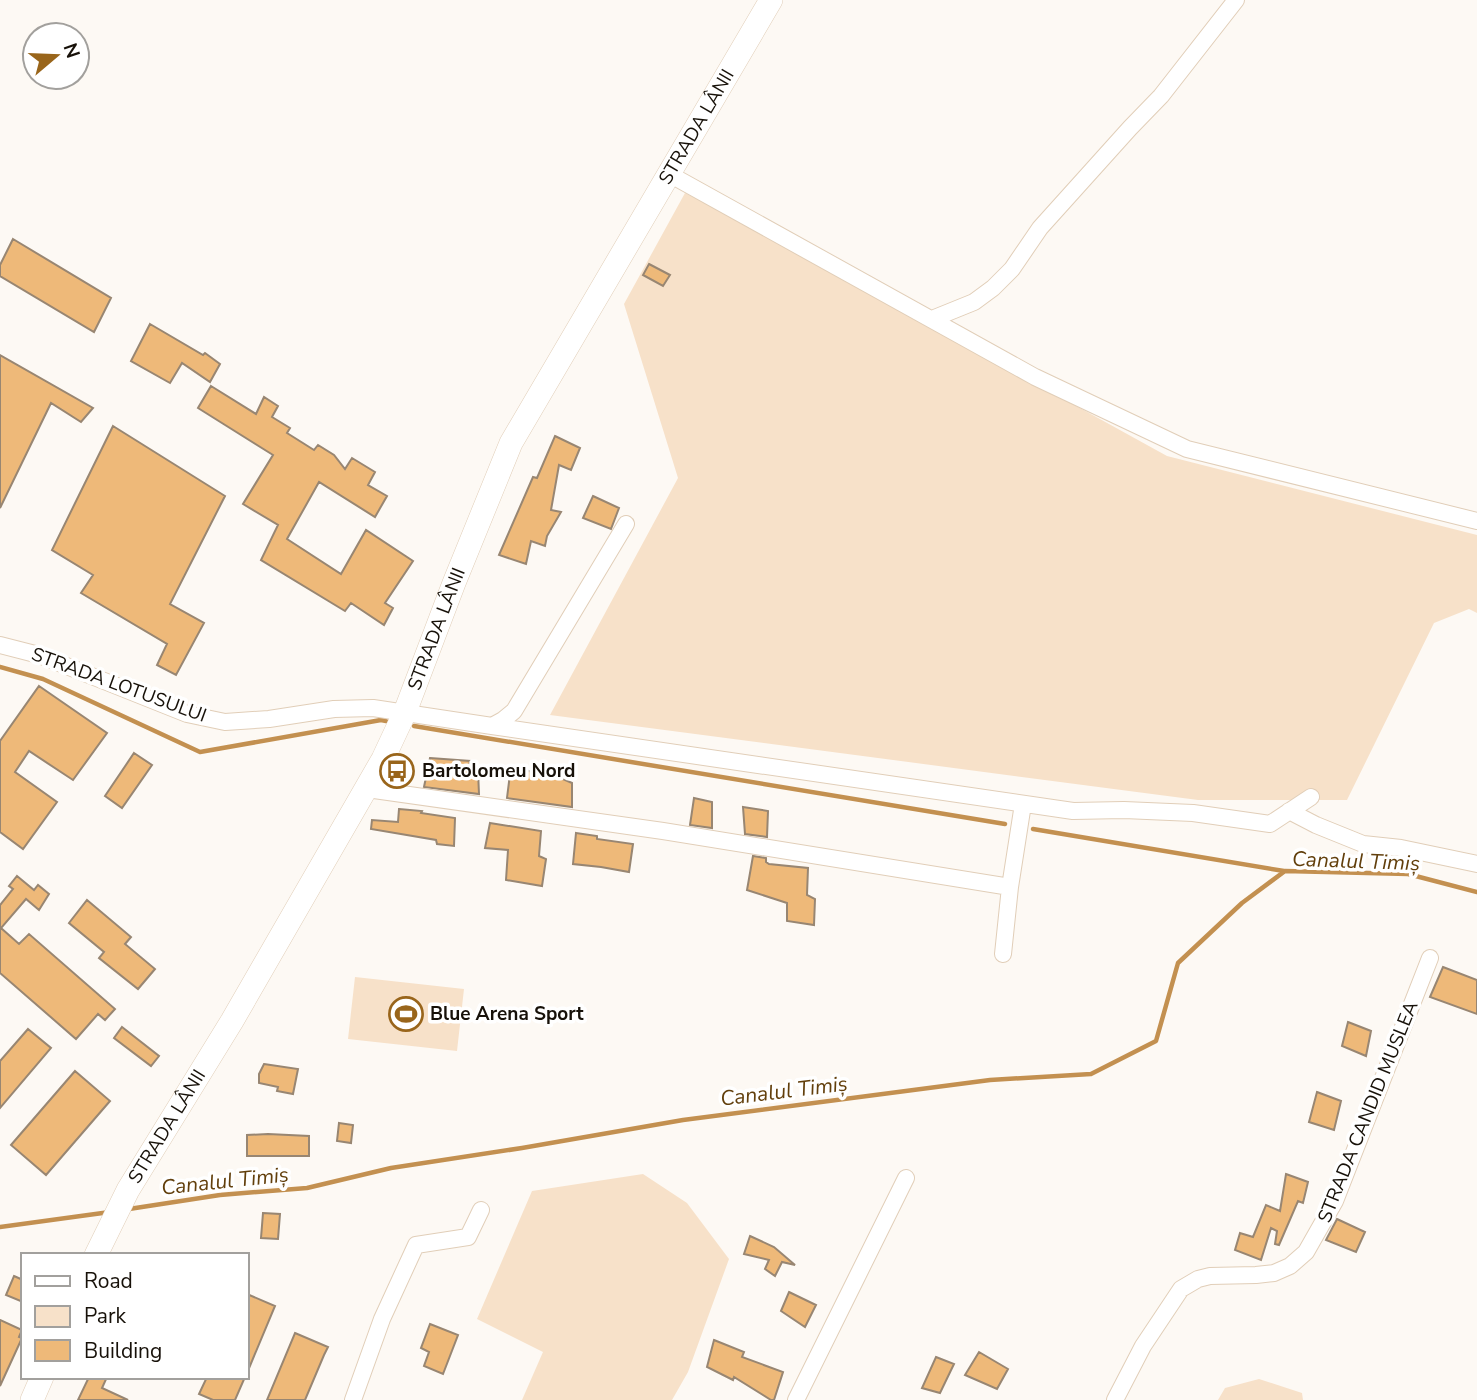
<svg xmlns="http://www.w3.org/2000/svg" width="1477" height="1400" viewBox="0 0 1477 1400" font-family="'Nunito Sans',sans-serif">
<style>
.green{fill:#f7e1c9}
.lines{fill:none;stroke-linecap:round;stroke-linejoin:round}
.stream{stroke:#c39050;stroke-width:4.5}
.building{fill:#eeb979;stroke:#988672;stroke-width:2}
.minor-casing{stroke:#e1ceb8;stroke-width:18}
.secondary-casing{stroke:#e1ceb8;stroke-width:24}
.minor{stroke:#fff;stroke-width:16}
.secondary{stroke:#fff;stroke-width:23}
.labels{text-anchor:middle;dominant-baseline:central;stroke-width:7;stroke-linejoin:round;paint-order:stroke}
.street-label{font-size:19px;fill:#171109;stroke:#fff}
.poi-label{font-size:19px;font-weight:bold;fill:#171109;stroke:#fff;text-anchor:start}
.water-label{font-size:21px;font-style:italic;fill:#623f0c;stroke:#fff}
</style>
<rect width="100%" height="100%" fill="#fdf9f4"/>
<path class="green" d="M685,193L723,211L1167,456L1477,535V613L1469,609L1434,623L1347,800H1198L550,715L678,478L624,304Z
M355,977L464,989L457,1051L348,1039Z
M643,1174L687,1203L729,1259L688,1372L672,1400H522L543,1352L477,1319L532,1191Z
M1259,1379L1302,1393L1303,1400H1218L1225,1388Z"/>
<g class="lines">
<path class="stream" d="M0,667L43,679L200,752L381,720L386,721
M414,726L1005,824
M1033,829L1284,871
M129,1209L220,1195L307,1188L391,1168L522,1148L683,1120L990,1080L1091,1074L1156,1041L1178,963L1242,903L1285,871L1408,874L1477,892
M0,1227L110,1212"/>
</g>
<path class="building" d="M13,239L111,298L94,332L0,276V265Z
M649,264L670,275L663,286L643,275Z
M150,324L203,355L205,353L220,364L210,382L182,363L170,383L131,361Z
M0,355L93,408L81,422L51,403L0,508Z
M211,386L256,414L264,397L278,406L272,417L290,428L287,433L314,450L318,445L334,455L345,469L352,458L375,472L368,485L387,496L375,517L319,482L287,539L341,574L366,530L413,561L385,603L393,608L384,625L351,603L345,611L261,560L278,525L243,504L273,455L198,408Z
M113,426L225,496L170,604L204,623L176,675L157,665L167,644L81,593L93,575L52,550Z
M555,436L580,448L571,470L559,465L551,510L561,512L547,536L545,546L531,541L526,564L499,555L533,477L537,478Z
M593,496L619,508L611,529L583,518Z
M39,686L107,733L73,780L29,751L15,772L57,802L23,849L0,832V741Z
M134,753L152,765L122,808L105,796Z
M430,758L470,761L469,767L478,771L479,794L424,787Z
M511,766L554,778V775L572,783V807L507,798Z
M694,798L712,802V828L690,825Z
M743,807L768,811L767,837L745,834Z
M399,809L422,811L421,813L455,818L454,846L437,844L436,840L371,829L372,820L398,822Z
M490,823L541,831L539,856L546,859L542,886L506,880L508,850L485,848Z
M576,833L597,836V839L633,844L629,872L601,867L573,864Z
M753,856L766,858V862L769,864L808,868L807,895L815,899L814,925L787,921V903L747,890Z
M17,876L34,890L38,885L49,894L39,910L26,899L1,928L19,944L29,934L115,1009L105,1020L98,1014L76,1039L0,973V905L13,889L9,886Z
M87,900L131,937L125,944L155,969L138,989L99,958L104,952L69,923Z
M1443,967L1477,980V1014L1430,997Z
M1348,1022L1371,1031L1366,1056L1342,1046Z
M122,1027L159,1056L151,1066L114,1038Z
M28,1029L51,1048L0,1108V1061Z
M264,1064L298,1069L293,1094L277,1091L278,1087L259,1083V1074Z
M75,1071L110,1101L46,1175L11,1145Z
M1317,1092L1341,1101L1334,1130L1309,1122Z
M339,1123L353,1125L351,1143L337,1141Z
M268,1134L309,1136V1156H247V1135Z
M1286,1174L1308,1182L1303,1203L1298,1201L1279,1245L1275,1244L1277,1231L1271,1228L1261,1260L1235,1250L1240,1233L1253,1237L1266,1205L1280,1211Z
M263,1213L280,1214L278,1239L261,1238Z
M1337,1219L1365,1232L1356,1252L1326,1240Z
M750,1236L774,1247L795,1265L782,1262L775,1276L765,1269L769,1260L744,1254Z
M14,1276L23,1280V1302L6,1295Z
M789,1292L816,1305L805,1327L781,1311Z
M247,1294L275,1306L247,1373Z
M0,1320L22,1330L19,1337L22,1338L0,1386Z
M430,1324L458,1335L443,1374L424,1366L429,1352L421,1348Z
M295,1333L328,1347L324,1355L305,1400H267Z
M714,1340L744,1352L742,1357L783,1372L774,1400H771L734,1377L733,1380L707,1367Z
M979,1352L1008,1369L997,1389L965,1375Z
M936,1357L954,1364L940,1393L922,1388Z
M89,1377H107L102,1388L128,1400H78Z
M207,1377H245L235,1400H213L199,1394Z"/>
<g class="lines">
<g class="minor-casing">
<path id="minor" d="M669,174L1035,377L1187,449L1477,521
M932,319L974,302L993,288L1012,269L1040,228L1130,128L1161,96L1236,0
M0,645L39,655L187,714L225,722L269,719L334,709L373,708L492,726L503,720L514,711L626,524
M492,726L1073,811L1124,810L1193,813L1270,824L1311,797
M367,789L663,831L1010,887
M1289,811L1316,825L1363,844L1401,848L1477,864
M1003,954L1010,887L1023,804
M353,1400L382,1319L416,1245L468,1237L481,1210
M796,1400L906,1178
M1115,1400L1143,1346L1181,1289L1198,1279L1210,1276L1256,1275L1274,1273L1290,1266L1306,1252L1335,1201L1430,958"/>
</g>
<g class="secondary-casing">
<g id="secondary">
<path id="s1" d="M96,1255L128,1190L232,1021L383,759L405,712L454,583L511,443L771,0"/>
<path d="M32,1400L42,1377"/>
</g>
</g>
<use href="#minor" class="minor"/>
<use href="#secondary" class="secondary"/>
</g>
<defs>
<g id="bus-ring" transform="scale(1.75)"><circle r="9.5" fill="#fff" stroke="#99651b" stroke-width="1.5"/><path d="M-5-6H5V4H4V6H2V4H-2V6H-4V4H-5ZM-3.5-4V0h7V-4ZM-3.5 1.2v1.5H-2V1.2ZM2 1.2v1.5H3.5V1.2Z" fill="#99651b"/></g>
<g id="stadium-ring" transform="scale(1.75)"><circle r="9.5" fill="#fff" stroke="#99651b" stroke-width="1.5"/><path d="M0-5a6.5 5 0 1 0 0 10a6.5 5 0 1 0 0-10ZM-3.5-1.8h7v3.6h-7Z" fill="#99651b"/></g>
</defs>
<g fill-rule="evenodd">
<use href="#bus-ring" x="397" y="771"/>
<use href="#stadium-ring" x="406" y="1014"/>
</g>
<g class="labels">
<g class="street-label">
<text stroke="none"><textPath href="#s1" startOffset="1281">STRADA LÂNII</textPath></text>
<text stroke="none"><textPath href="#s1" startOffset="714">STRADA LÂNII</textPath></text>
<text transform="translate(119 685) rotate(20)">STRADA LOTUSULUI</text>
<text transform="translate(1368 1112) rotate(-68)">STRADA CANDID MUSLEA</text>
<text stroke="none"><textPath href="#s1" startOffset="147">STRADA LÂNII</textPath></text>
</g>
<g class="poi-label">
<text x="422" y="771">Bartolomeu Nord</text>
<text x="430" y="1014">Blue Arena Sport</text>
</g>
<g class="water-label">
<text transform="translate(1356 861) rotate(2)">Canalul Timiș</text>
<text transform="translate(784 1091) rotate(-7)">Canalul Timiș</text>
<text transform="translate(225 1181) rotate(-6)">Canalul Timiș</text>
</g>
</g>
<rect x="21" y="1253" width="228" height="126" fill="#ffffff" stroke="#a2a09d" stroke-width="2"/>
<rect x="35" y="1276" width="35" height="10" fill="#ffffff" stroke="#a2a09d" stroke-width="2"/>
<text x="84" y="1288" font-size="21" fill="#171109">Road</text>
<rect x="35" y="1306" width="35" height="21" fill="#f7e1c9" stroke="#a2a09d" stroke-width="2"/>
<text x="84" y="1323" font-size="21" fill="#171109">Park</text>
<rect x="35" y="1340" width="35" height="21" fill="#eeb979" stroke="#a2a09d" stroke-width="2"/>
<text x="84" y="1358" font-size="21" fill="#171109">Building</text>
<g transform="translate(56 56) rotate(71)"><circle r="33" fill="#ffffff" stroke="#a2a09d" stroke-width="2"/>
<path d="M0-5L12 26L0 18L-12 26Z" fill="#99651b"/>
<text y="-10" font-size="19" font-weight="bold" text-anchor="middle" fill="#171109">N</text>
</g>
</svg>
